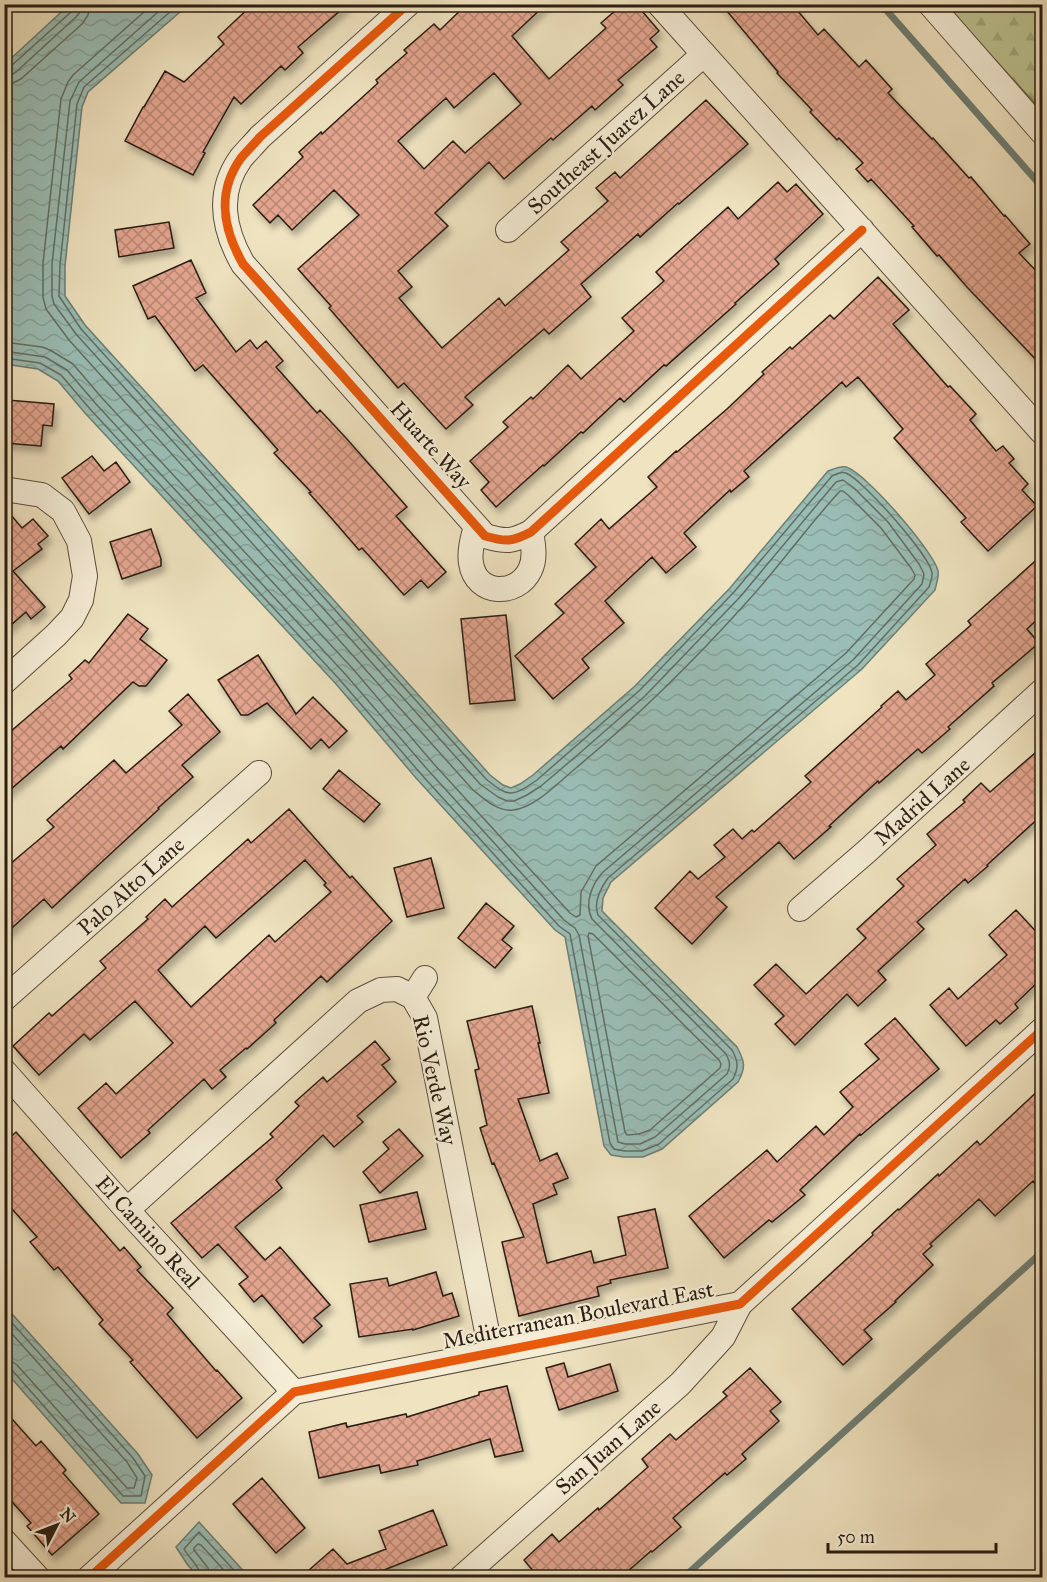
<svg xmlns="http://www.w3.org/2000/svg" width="1047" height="1582" viewBox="0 0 1047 1582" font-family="'IM FELL Great Primer',serif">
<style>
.forest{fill:url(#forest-firs);stroke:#737052;stroke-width:1.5}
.water{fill:url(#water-waves);stroke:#6d7e74;stroke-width:1.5}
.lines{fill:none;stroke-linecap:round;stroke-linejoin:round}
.shore{stroke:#626e64;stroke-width:1.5}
.stream{stroke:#6d7e74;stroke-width:7}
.building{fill:url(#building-cross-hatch);stroke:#2a1d12;stroke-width:1.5;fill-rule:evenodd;filter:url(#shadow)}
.minor-casing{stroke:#5b4e3e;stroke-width:26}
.minor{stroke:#f5edd6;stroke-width:24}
.cycleway-casing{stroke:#f5edd6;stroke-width:13}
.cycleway{stroke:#e8590c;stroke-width:9}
.labels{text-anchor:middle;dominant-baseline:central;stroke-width:4.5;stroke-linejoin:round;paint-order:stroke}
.street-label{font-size:22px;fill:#2a1d12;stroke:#f5edd6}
</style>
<defs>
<pattern id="forest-firs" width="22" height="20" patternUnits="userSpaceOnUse" patternTransform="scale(1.5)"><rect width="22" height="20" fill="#bcc391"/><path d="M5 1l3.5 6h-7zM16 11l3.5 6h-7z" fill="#a2a77c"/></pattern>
<pattern id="water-waves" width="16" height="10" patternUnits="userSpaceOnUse" patternTransform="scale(1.5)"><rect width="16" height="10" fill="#9abeb6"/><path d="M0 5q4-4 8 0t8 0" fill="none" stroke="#85a39b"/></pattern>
<pattern id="building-cross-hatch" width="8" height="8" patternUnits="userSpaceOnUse" patternTransform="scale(1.5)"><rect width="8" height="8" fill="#e3a58f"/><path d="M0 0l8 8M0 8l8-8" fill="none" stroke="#b88673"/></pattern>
<filter id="shadow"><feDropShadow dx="3.5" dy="6" stdDeviation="3" flood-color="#0004"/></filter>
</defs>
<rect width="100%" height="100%" fill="#efe3c0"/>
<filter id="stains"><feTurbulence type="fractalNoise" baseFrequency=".00333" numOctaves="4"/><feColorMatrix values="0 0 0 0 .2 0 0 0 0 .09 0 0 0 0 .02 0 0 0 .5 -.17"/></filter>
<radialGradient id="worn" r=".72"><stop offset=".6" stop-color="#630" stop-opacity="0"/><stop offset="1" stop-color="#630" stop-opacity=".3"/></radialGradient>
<path class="forest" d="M945,5H1042V111Z"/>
<path class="water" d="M70,4L188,5L88,92L82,107L65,266V296L85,325L323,588L490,775L503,785L511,788L520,784L533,775L635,686L730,588L828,471C834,469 840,466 846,467C865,472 934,552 938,571C939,577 936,585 935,590L862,669L611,882L603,898L602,911L737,1047C745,1062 746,1067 738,1082L662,1149L643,1157H624L611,1155L604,1146L565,937L555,930L416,778L336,684L85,413L58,381L38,369L5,364V64Z
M4,1305L138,1454L152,1475L145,1503H121L5,1371Z
M199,1522L249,1577H198L187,1564L176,1547Z"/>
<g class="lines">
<path class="shore" d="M4,68L11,66L71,12L73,4
M4,75H11L16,72L76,17L80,12L81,4
M4,84L13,83L21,79L82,24L88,15L90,4
M4,342L42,347L50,350L73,364L102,398L353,669L433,763L570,913L576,917L580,915L581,892L596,866L846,653L914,579L915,575L911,568L881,528L848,495L843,491H840C807,527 779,567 746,603C693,662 637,717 576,768C560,781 535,808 513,810C498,812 484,799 473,790L306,603L69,340L46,309L43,297V263L61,99L68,82L73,75L153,4
M4,351L45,357L67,370L96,404L346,675L427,769L564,920L575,928L579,935L618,1142L625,1144H640L655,1137L727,1074C731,1066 730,1062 726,1054L592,919C584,903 592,884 603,872L853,660L922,584L924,574L919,564L888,522L854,488L843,480L836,482L740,597L645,696L581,752L541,786L527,795L514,801H507L498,797L480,784L313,597L76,334L54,304L52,296V264L70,101L79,82L167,4
M4,358L40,363L61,375L90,409L340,680L421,774L559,926L570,934L610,1143L614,1149L625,1151H642L659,1144L733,1079C739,1067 738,1061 732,1050L598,915C593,902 600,889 608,878L858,665L929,587C930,583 933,577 932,573C930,556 863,480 846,473C841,471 836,474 832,476L734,592L640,690L537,780C512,797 509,798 486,779L319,592L81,329L59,296L60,265L77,104L84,87L179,4
M589,933L593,934L719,1060L721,1064L720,1068L650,1130L639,1134L627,1135L625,1132L588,936Z
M4,1314L133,1458L145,1476L141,1496H123L12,1370L4,1368
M4,1325L127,1462L137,1478L134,1488H127L17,1365L11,1361H4
M202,1578C201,1568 189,1558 184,1549L199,1532L241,1578
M210,1578L208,1568L194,1550V1548L198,1544L201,1545L231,1578"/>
<path class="stream" d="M881,4L1042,187
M683,1578L1042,1252"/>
</g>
<path class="building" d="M253,4H348L298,47L303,53L285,70L281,66L241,104L234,97L203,152L205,153L193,175L125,141L143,107H144L165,71L184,82L224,44L218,37Z
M467,4H546L512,36L549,79L606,28L601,23L623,4H636L659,31L650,39L657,47L618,80L623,85L595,110L592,106L553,140L551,138L504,179L489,162L435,213L448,226L398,271L412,287L399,298L442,348L499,298L505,306L569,250L561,242L608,201L596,188L615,172L620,178L706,100L748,144L679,204L678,203L640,237L638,234L581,284L591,297L549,334L544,329L465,397L473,405L446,429L404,383L398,388L329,308L331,306L298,269L359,215L334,190L292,230L278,215L270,223L253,205L303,157L299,152L321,132L322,134L378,83L376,80L407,53L404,50L434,24L440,30ZM494,73L521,104L465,153L453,141L424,169L398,141L446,98L454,108Z
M721,4H792L818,35L824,29L859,67L866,60L892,89L888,93L932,139L933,138L969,178L971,177L1004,216L1005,215L1030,244L1019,253L1042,277V366L967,287L939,255L937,256L912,227L914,226L871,179L868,182L856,169L863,163L839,138L837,140L810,112L812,110L777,73L778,72Z
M778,182L787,192L796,184L823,214L775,259L779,264L735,303L736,304L666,366L664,365L624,402L620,398L583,433L581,432L544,466L543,465L496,507L481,490L489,482L470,461L508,427L503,422L531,397L533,399L568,365L581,379L634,331L622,318L664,281L656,272L728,207L738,219Z
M169,222L174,248L119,257L115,230Z
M191,260L206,293L196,298L236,352L250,340L257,349L266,341L283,361L276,367L317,413L320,410L346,438L407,507L396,516L446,572L428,588L421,580L404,595L362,548L359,550L333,520L309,493L311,492L274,453L278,450L203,365L195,371L155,316L148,319L133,286Z
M878,277L909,310L893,324L948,387L950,386L976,414L970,420L996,451L1003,446L1014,459L1009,463L1028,484L1022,490L1037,506L988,551L961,522L966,518L894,438L903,429L858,377L846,387L842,382L744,471L749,477L731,492L730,490L684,533L696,547L666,573L652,557L605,601L624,623L582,659L589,668L553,699L515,656L564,613L555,604L596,567L575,544L601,519L609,529L657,487L648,477L676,451L677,452L727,409L764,374L762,372L790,347L792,349L830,315L834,319Z
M7,400L54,404L52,426L43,425L41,446L4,443Z
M92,456L104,471L116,462L130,482L89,514L62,478Z
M4,507L22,528L33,519L48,536L38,544L42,549L13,571L45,607L31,619L26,612L4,631Z
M151,529L161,559V566L122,579L110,542Z
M1042,555V615L1027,629L1039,643L992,683L994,686L948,727L950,729L922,753L918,749L879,783L878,781L829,826L831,827L794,859L779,842L716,897L727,907L692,944L655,908L690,871L698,879L725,857L714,845L733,829L742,839L752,830L754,832L811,782L805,776L882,707L881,706L898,691L906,700L935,675L926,664L971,625L968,621Z
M128,614L148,629L140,639L167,660L146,686H139L133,682L63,749L61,746L4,795V737L72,679L69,675L85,660L89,663Z
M506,615L515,700L470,704L461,619Z
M258,655L296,714L313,697L347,731L329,748L321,739L311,749L267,703L248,715H241L218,680Z
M188,694L220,732L182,765L193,777L158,808L159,809L52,908L44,899L4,935V869L54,827L47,820L114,760L126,773L182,725L169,711Z
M1042,747V815L987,865L988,866L968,883L965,879L917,922L924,929L878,971L886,980L858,1006L847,994L795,1045L775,1024L784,1016L754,985L776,964L806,994L866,938L857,929L904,886L897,879L936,845L927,834L965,802L963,800L981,783L990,792Z
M339,770L380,804L364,822L323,789Z
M289,809L350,878L352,876L392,921L327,982L321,976L274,1020L276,1023L247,1049L246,1048L220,1070L226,1077L212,1089L204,1079L148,1130L150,1133L121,1158L78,1108L106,1083L116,1094L173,1043L135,1001L90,1040L84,1034L39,1075L13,1046L49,1013L52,1016L106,968L100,961L148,919L146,917L165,899L172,907L248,839L251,843ZM305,860L326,883L324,885L331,892L275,942L269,935L191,1007L158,970L205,926L216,938Z
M431,858L444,908L407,917L394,868Z
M486,903L514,926L502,940L512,948L495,968L458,938Z
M1016,910L1042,938V978L1015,1004L1018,1008L1000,1024L996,1020L966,1046L930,1005L949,988L958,999L1007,955L989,935Z
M532,1006L540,1043H538L549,1093L518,1099L540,1161L557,1153L568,1178L553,1184L557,1194L533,1204L547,1263L591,1251L594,1263L626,1255L618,1217L655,1209L668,1268L610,1280L611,1283L597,1287L599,1296L519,1316L502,1242L524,1237L494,1163L492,1164L480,1128L487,1125L475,1070L479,1069L467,1021Z
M895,1018L939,1069L861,1135L860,1134L800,1190L805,1195L772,1222L769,1220L724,1258L689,1216L767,1150L777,1162L816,1126L824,1135L853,1107L840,1092L879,1059L865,1044Z
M375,1041L390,1059L382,1065L396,1082L357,1116L363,1122L334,1147L323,1135L276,1180L282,1188L235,1227L265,1260L280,1247L330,1305L314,1318L322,1326L303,1343L262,1295L254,1302L239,1284L248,1277L218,1244L202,1258L171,1223L273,1137L270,1134L299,1106L295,1102L323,1077L327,1082Z
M1042,1087V1192L1033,1181L995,1216L979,1199L930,1244L932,1246L923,1254L933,1265L895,1301L896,1302L864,1330L872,1339L843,1365L792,1309L873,1235L872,1233L898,1209L899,1210L938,1174L939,1176L977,1141L980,1145Z
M399,1129L423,1156L380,1193L363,1172L389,1149L383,1142Z
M16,1132L120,1251L124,1247L141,1267L137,1270L173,1308L167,1314L216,1371L217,1370L242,1398L197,1438L130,1362L133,1360L99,1324L103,1320L58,1267L54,1270L30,1242L37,1237L4,1200V1143Z
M417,1192L426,1229L369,1242L360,1205Z
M436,1272L443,1296L452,1293L459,1316L413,1330V1329L359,1337L350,1284L387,1278L389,1286Z
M564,1363L568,1377L610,1364L618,1391L559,1410L546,1368Z
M750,1368L781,1402L770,1411L779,1421L742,1454L746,1459L727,1475L725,1473L673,1518L681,1527L652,1552L651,1551L620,1578H539L524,1560L552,1534L559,1542L598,1508L599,1510L648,1467L642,1459L670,1434L676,1440L727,1396L723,1392Z
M507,1386L523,1451L495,1457L490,1439L417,1461L418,1465L381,1473L379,1465L319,1478L309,1432L346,1423L347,1427L406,1414L407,1417L479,1395V1392Z
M4,1410L36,1446L41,1441L66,1470L63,1473L99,1514L52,1555L27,1526L31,1523L4,1493Z
M262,1478L305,1528L276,1553L233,1504Z
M433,1510L447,1545L364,1578H300L333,1549L347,1564L386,1549L379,1531Z"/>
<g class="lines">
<g class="minor-casing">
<path id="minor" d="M408,4L260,137C254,144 247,151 241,158C216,193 223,229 243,264L485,536C506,542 512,542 531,532L862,230
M659,4L1042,432
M930,4L1042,132
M508,230L704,54
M4,489L42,495L63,511L79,541L85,576L81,600L72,618L56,635L4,682
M476,526C473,537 469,551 471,563C476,596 517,597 530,570C536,558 533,544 531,532
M800,909L866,852L1042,691
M413,997L425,978
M4,999L259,773
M4,1071L127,1210L294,1392
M127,1210L358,1001L381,990L397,989L413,997L425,1018L491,1352
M4,1541L38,1578
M89,1578L294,1392L740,1304L1042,1030
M461,1578L680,1384L723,1337L740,1304"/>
</g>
<use href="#minor" class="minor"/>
<g class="cycleway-casing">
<path id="cycleway" d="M408,4L260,137C254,144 247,151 241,158C216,193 223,229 243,264L485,536C506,542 512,542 531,532L862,230
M89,1578L294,1392L740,1304L1042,1030"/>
</g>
<use href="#cycleway" class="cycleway"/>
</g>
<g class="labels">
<g class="street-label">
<text transform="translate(606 142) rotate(-42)">Southeast Juarez Lane</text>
<text transform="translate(431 445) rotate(48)">Huarte Way</text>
<text transform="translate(922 801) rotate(-42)">Madrid Lane</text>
<text transform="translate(131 886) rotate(-42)">Palo Alto Lane</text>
<text transform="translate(435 1080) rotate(77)">Rio Verde Way</text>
<text transform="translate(148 1232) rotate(48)">El Camino Real</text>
<text transform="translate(578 1315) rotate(-11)">Mediterranean Boulevard East</text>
<text transform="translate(608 1447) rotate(-41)">San Juan Lane</text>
</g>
</g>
<rect width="1047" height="1582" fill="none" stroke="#efe3c0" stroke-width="24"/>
<rect x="6" y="6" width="1035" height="1570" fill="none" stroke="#2a1d12" stroke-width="3"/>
<rect x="12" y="12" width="1023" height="1558" fill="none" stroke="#2a1d12" stroke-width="1.5"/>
<g transform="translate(57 1525) rotate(48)" stroke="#f5edd6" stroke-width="4.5" paint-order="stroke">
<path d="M0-4.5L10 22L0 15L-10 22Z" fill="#2a1d12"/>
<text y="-9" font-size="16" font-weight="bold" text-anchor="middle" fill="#2a1d12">N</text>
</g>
<path d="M828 1543v9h168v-9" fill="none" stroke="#2a1d12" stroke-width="3"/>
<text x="837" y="1543" font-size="18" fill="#2a1d12" stroke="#f5edd6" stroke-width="4.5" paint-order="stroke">50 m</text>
<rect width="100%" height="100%" filter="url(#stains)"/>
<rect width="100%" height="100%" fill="url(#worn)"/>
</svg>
